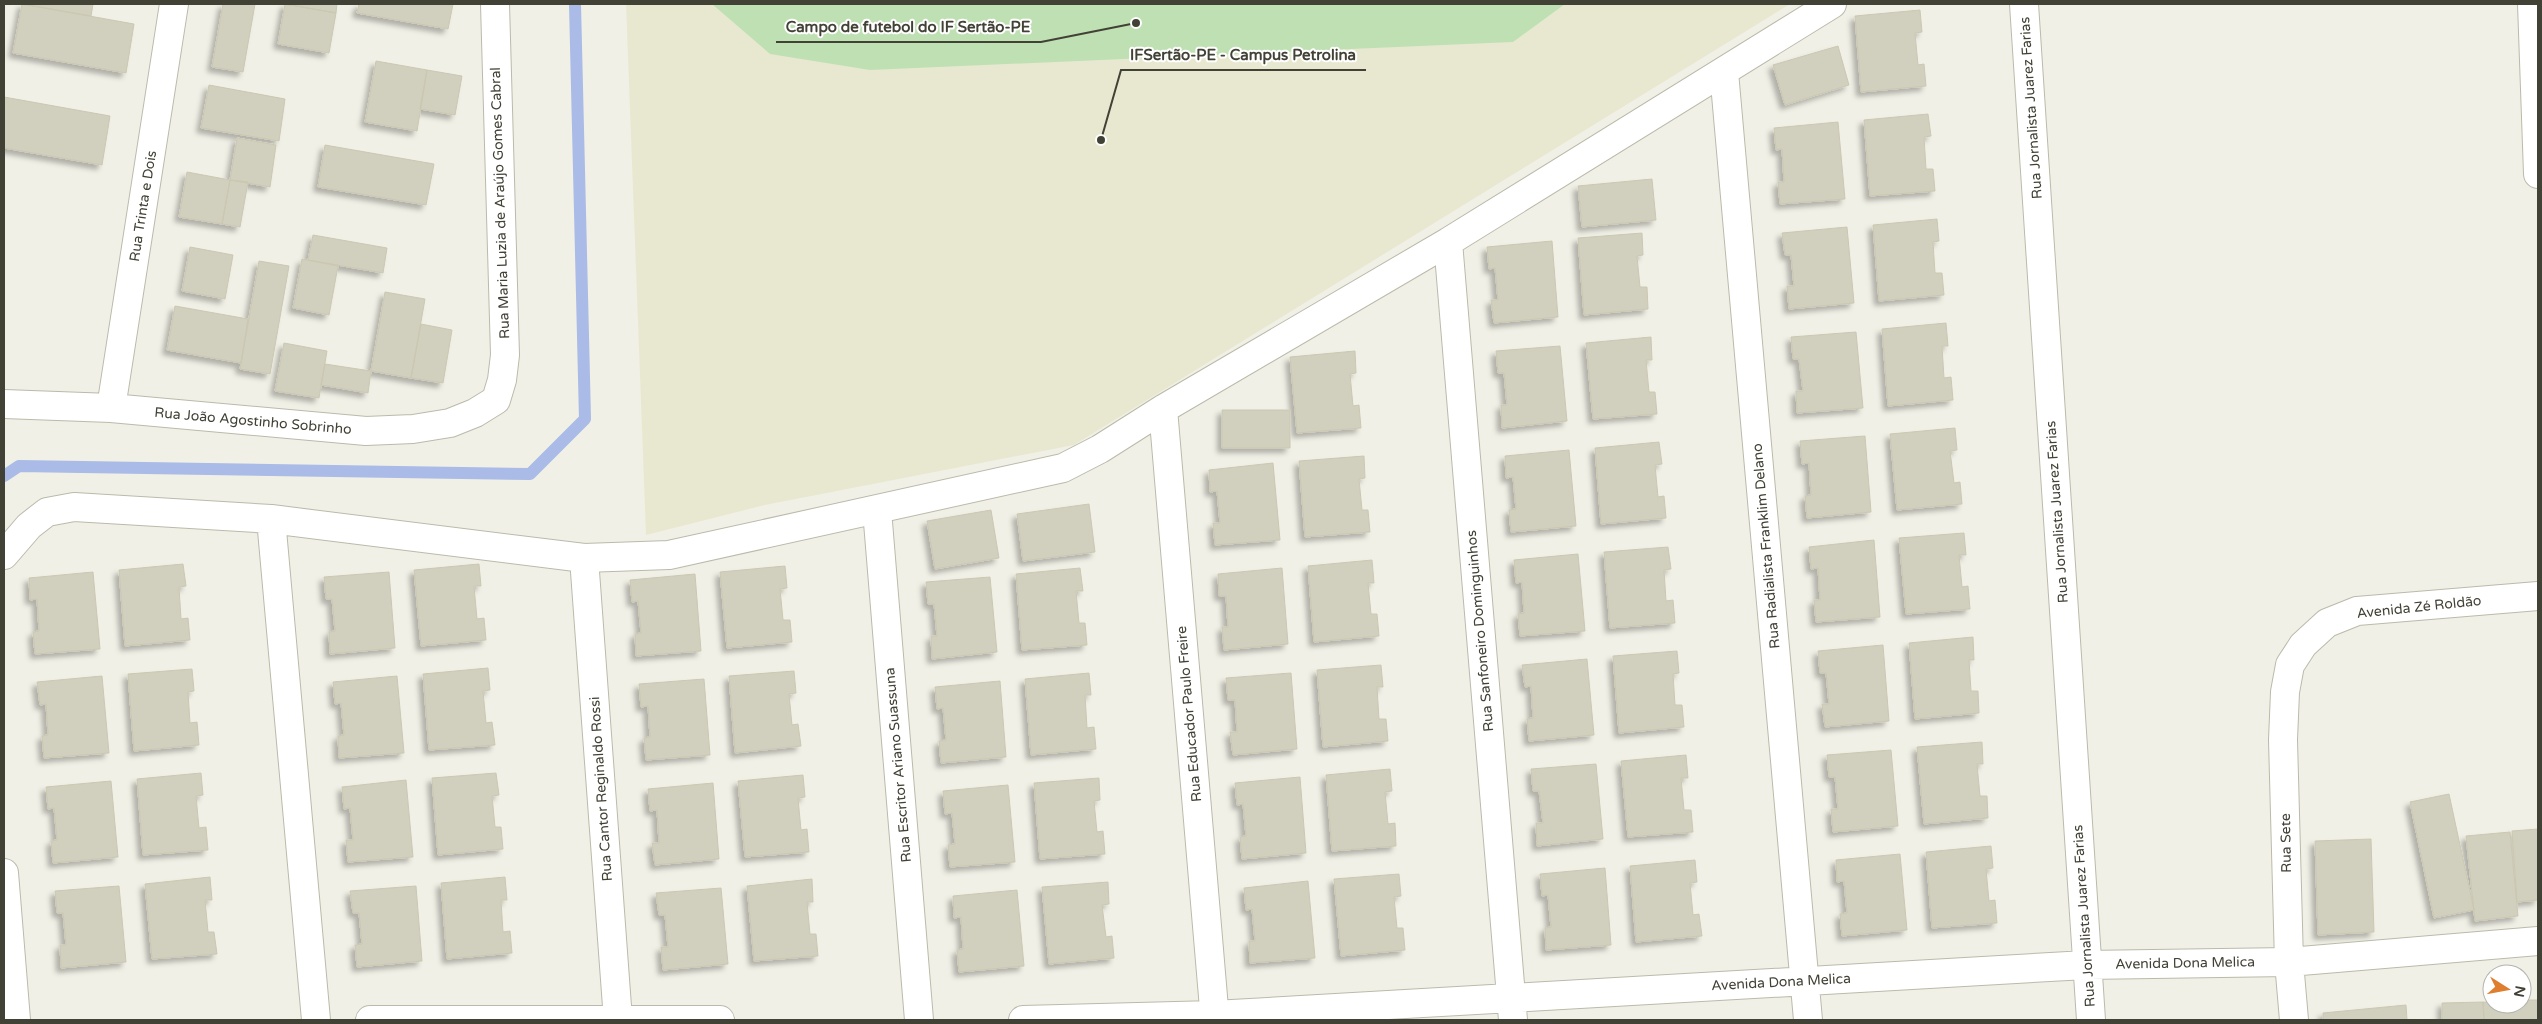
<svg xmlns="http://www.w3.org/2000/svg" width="2542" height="1024" viewBox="0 0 2542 1024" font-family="'Varela Round',sans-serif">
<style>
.education{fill:#e8e8d1}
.green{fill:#bfe0b3}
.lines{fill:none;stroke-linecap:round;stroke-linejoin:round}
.stream{stroke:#a9bbe6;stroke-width:12}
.building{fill:#d1cfbd;stroke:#cbc8b1;filter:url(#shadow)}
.minor-casing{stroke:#bbbaaa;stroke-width:30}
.minor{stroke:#fff;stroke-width:28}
.labels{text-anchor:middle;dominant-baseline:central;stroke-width:4;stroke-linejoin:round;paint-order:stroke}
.street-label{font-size:14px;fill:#424136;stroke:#fff}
.leader{fill:none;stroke:#424136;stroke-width:2}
.callout-dot{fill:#424136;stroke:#fff;stroke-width:2}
.callout-label{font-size:15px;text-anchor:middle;font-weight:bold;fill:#424136;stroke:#fff;stroke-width:4;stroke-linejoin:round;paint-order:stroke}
</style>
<defs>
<filter id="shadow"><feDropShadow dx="-4.5" dy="4.5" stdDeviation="2.5" flood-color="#0004"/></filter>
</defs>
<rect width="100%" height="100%" fill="#f1f0e6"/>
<path class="education" d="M626,4H1790L1074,445L765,505L646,535Z"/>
<path class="green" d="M712,4H1565L1513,42L870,70L770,54Z"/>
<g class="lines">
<path class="stream" d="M4,476L19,466L530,474L585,419L575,4"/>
</g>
<path class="building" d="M22,4H93L91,16Z
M22,4L134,24L126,73L13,53Z
M223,4H255L243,72L212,67Z
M285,4L336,13L329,53L278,44Z
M285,4H337L336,13Z
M359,4H453L448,29L357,13Z
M1920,10L1922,32L1915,33L1918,65L1924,64L1926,86L1861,92L1855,16Z
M1838,46L1849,85L1785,105L1773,65Z
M376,61L427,70L417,131L365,122Z
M427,70L462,76L455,115L420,109Z
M209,85L285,99L279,141L201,128Z
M4,97L110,116L102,165L4,148Z
M1928,114L1931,136L1924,137L1926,169H1933L1935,191L1870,196L1864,120Z
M1838,122L1845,199L1780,204L1778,182H1784L1782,149L1776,150L1774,128Z
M237,138L276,145L270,187L230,180Z
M325,145L434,164L426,205L318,187Z
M187,172L230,180L222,224L179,217Z
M1652,179L1656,220L1582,227L1578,186Z
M230,180L248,182L240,227L222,224Z
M1937,219L1939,241L1933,242L1935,273H1942L1944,295L1879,301L1873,225Z
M1847,227L1854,303L1789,309L1787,286H1794L1791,255H1785L1782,233Z
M1642,233L1643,255L1637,256L1640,287H1647L1648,309L1584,315L1578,238Z
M313,235L387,248L383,273L308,260Z
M1552,241L1558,317L1494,323L1491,300H1498L1495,268L1489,269L1487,247Z
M190,247L233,255L225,299L182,291Z
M302,259L338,266L329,315L293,308Z
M259,261L289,266L270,374L240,369Z
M385,292L425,299L411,378L371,371Z
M175,306L248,319L241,363L167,350Z
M1946,323L1948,346H1942L1944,378L1951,377L1953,400L1888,406L1882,329Z
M421,324L452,330L443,383L411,378Z
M1856,332L1863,408L1797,413L1796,391H1803L1799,359H1793L1791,337Z
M1651,337L1652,360H1646L1649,392H1655L1657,414L1593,419L1586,343Z
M284,343L327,351L319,398L275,391Z
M1560,346L1567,421L1502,428L1501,405H1507L1504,373H1498L1496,351Z
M1355,351L1356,373L1350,374L1353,406L1359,405L1361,428L1297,433L1290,357Z
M325,364L371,371L368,393L321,385Z
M1222,410H1290V448H1222Z
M1955,428L1957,450L1950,451L1954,483L1960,482L1962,504L1897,510L1890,434Z
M1865,436L1871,512L1807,518L1805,496L1811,495L1809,463L1802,464L1800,441Z
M1659,442L1662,464L1655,465L1658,497L1664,496L1666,518L1601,524L1595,448Z
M1569,450L1576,526L1511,532L1509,510L1516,509L1513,477L1506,478L1505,456Z
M1364,456L1365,478L1359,479L1362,510H1368L1370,532L1305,537L1299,461Z
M1273,463L1280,540L1215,545L1213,523H1220L1217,491L1210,492L1209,470Z
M1089,504L1095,552L1023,561L1017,514Z
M991,510L999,558L935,569L927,521Z
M1964,533L1966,555H1959L1962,587L1968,586L1970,609L1906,614L1899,538Z
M1874,540L1880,617L1816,622L1814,600H1820L1818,568L1811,569L1809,547Z
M1668,547L1671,569L1664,570L1666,601L1673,600L1675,623L1610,628L1604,552Z
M1578,554L1585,631L1520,636L1518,614L1524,613L1522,582L1516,583L1514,560Z
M1372,560L1374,583H1368L1371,614H1377L1379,636L1314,642L1308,566Z
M183,564L186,586L179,587L181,619L188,618L190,640L125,646L119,570Z
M479,564L481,586H474L477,619L484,618L486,640L421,646L414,570Z
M785,566L787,588L780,589L783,620H790L792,642L727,648L720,572Z
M1080,568L1083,591H1076L1079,623H1085L1087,645L1022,650L1016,574Z
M1282,568L1288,644L1224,650L1222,627H1228L1226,596H1219L1218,574Z
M93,572L100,649L35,654L33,632L39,631L37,599L30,600L29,578Z
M389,572L395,648L330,654L329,632L335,631L332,599H326L324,577Z
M695,574L701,651L636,656L635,634L641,633L638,601L632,602L630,580Z
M990,577L997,652L932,659L931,636H937L934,604H928L926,582Z
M1973,637L1974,660H1969L1971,691H1978L1979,713L1915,719L1909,643Z
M1883,645L1889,721L1825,727L1822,704H1829L1826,673H1820L1818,651Z
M1677,651L1679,673L1673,674L1675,705H1682L1684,727L1619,733L1613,656Z
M1587,659L1594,735L1529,741L1527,719L1533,718L1531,686L1525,687L1522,665Z
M1381,665L1383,687H1377L1379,719H1386L1388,741L1323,747L1317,670Z
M488,668L490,690L483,691L486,723L492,722L495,745L429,750L423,674Z
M192,669L194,691L188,692L190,723L197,722L199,745L134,751L128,674Z
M794,671L796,693L789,694L792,725L798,724L801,746L735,753L729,676Z
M1089,673L1091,695H1085L1087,728L1094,727L1096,749L1031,755L1025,679Z
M1291,673L1297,749L1233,755L1230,732H1237L1235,700H1228L1226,678Z
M102,676L109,753L44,758L42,736L48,735L46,704L40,705L37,682Z
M397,676L404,753L339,758L338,736L344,735L341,703L335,704L333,682Z
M704,679L710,755L646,760L644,738L650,737L648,706L641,707L639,684Z
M1000,681L1006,757L941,763L939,741L946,740L943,708L937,709L935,687Z
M1982,742L1983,764H1977L1980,796H1987L1988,818L1924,824L1917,747Z
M1891,750L1898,826L1833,832L1831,809H1838L1835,777H1829L1827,755Z
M1686,755L1688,778H1681L1684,810H1691L1693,832L1628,837L1621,761Z
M1596,764L1603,839L1537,846L1536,823H1543L1539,791H1533L1531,769Z
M1390,769L1392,791L1385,792L1388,824L1395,823L1396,846L1332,851L1326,775Z
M201,773L203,795L196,796L199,828L206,827L208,850L143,855L137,779Z
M496,773L499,795L492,796L495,827H501L503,849L438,855L432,778Z
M803,775L805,797L798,798L801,830L807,829L809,852L745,857L738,781Z
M1300,777L1306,853L1242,859L1240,837L1246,836L1243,804L1237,805L1235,783Z
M1099,778L1100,800L1094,801L1097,832L1103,831L1105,854L1040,859L1034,783Z
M406,780L413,857L348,862L346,840H353L350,808L344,809L342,787Z
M111,781L118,857L53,863L51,841L57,840L54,808L48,809L46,787Z
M713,783L719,859L655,865L652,843H659L657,810L650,811L648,789Z
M1008,785L1015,862L950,867L948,845L955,844L952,813L945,814L943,791Z
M2449,794L2474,910L2434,918L2410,802Z
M2538,829V900L2517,902L2512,831Z
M2510,832L2518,916L2475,921L2466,836Z
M2371,839L2374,932L2318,935L2315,841Z
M1991,846L1993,868L1986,869L1989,901L1995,900L1997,923L1932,928L1926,852Z
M1900,854L1907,930L1842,936L1840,914L1847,913L1844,881L1837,882L1836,860Z
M1695,860L1697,882L1690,883L1693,915L1699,914L1702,936L1636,942L1630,866Z
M1605,868L1611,945L1546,950L1545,928L1551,927L1548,895L1542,896L1540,874Z
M1399,874L1401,896L1394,897L1397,928H1403L1405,950L1341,956L1334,879Z
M210,877L212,900H205L208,932H214L217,954L152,959L145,884Z
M505,877L507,900H501L503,932L510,931L512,953L447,959L441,883Z
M812,879L813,902H807L810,934H816L818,956L754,961L747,886Z
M1308,881L1315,958L1250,963L1249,941H1255L1252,909L1246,910L1244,888Z
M1108,882L1109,904L1102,905L1106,937L1112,936L1114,958L1049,964L1042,887Z
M119,886L126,962L61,968L60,945H66L63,913H57L55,891Z
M416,886L422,961L357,967L355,945L362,944L359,913H353L350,891Z
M721,888L728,964L663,970L661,947H668L665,915H659L656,893Z
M1017,890L1024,966L959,972L957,950L963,949L961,917L954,918L953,896Z
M2522,1000H2538V1020H2484L2483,1002L2522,1004Z
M2483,1002L2484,1020H2442V1003Z
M2406,1005L2407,1020H2323V1013Z"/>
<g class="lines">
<g class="minor-casing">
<path id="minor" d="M2024,4L2091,1020
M2532,4L2538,174
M1724,72L1808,1020
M1448,242L1513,1020
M4,404L111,408L366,431L413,429L450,423L475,413L496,400L502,380L505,355L495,4
M111,408L174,4
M1163,409L1215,1020
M877,510L919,1020
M271,519L316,1020
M4,555L29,526L47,512L74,507L271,519L584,558L669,555L1063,468L1100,449L1163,409L1448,242L1832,4
M584,558L618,1020
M4,873L16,1020
M370,1020H720
M1023,1020L1214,1015L2086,965L2289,962L2538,941
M2294,1020L2289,962L2283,740L2285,692L2290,665L2303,645L2327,623L2357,611L2538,596"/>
</g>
<use href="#minor" class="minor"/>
</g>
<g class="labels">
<g class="street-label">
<text transform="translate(2031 108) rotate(-94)">Rua Jornalista Juarez Farias</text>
<text transform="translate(500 203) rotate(-92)">Rua Maria Luzia de Araújo Gomes Cabral</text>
<text transform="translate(143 206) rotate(-81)">Rua Trinta e Dois</text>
<text transform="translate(253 421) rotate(5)">Rua João Agostinho Sobrinho</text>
<text transform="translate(2057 512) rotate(-94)">Rua Jornalista Juarez Farias</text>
<text transform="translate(1766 546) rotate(-95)">Rua Radialista Franklim Delano</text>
<text transform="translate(2419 607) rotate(-6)">Avenida Zé Roldão</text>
<text transform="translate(1480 631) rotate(-95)">Rua Sanfoneiro Dominguinhos</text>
<text transform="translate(1189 714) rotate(-95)">Rua Educador Paulo Freire</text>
<text transform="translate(898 765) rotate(-95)">Rua Escritor Ariano Suassuna</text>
<text transform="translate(601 789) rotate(-94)">Rua Cantor Reginaldo Rossi</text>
<text transform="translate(2286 843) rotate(-91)">Rua Sete</text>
<text transform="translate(2084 916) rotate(-94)">Rua Jornalista Juarez Farias</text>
<text transform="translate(2185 963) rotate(-1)">Avenida Dona Melica</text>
<text transform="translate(1781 982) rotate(-3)">Avenida Dona Melica</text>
</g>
</g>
<path class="leader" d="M1136 23L1041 42H776M1101 140L1121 70H1366"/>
<g class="callout-dot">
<circle cx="1136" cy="23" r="5"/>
<circle cx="1101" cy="140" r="5"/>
</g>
<g class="callout-label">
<text x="908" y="32">Campo de futebol do IF Sertão-PE</text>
<text x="1243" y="60">IFSertão-PE - Campus Petrolina</text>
</g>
<rect width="2542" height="1024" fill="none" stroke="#424136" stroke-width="10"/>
<g transform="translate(2507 989) rotate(101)"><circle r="24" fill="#ffffff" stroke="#b3b3af"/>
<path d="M0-4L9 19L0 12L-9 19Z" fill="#df7e2f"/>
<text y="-8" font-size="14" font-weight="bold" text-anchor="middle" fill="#424136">N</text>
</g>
</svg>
